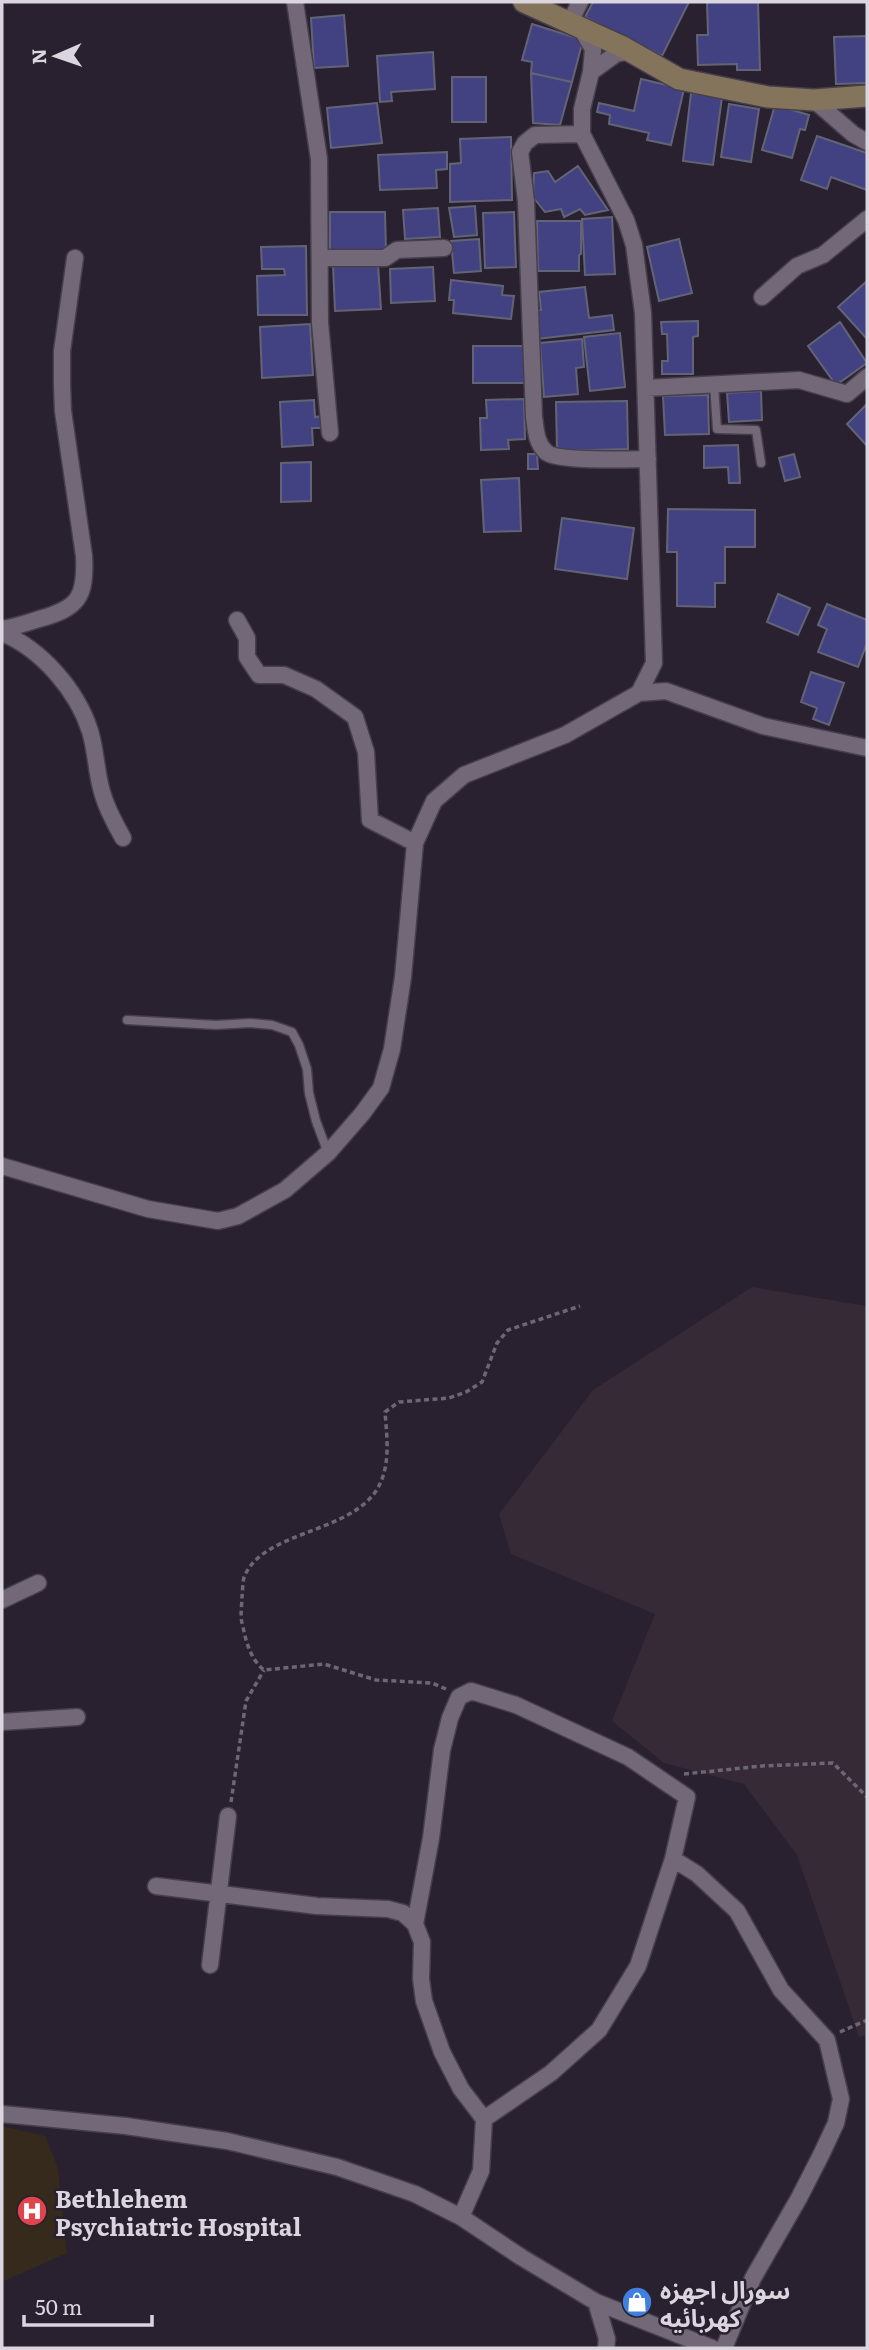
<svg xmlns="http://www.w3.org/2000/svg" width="869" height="2350" viewBox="0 0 869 2350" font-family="Literata,'Noto Sans Arabic',serif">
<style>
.industrial{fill:#362a37}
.medical{fill:#352a1b}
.building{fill:#424282;stroke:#626476;stroke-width:2}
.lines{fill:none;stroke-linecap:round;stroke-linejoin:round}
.lane-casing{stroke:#463f4b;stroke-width:11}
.street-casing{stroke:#463f4b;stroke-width:19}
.secondary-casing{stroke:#463f4b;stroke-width:24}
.path{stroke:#6d6673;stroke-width:3.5;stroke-dasharray:5 3.5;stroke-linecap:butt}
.lane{stroke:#726878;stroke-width:8}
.street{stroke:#726878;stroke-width:16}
.secondary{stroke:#83745b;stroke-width:21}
.labels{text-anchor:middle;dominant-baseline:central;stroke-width:5;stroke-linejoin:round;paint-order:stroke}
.poi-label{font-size:24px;font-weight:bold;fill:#dad5de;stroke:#29212f;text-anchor:start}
</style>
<rect width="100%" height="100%" fill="#29212f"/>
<path class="industrial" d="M752,1287L867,1306V2035L859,2037L797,1855L744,1784L664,1763L612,1721L655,1614L511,1554L499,1514L593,1390Z"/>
<path class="medical" d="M2,2126L45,2136L58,2168L67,2253L2,2282Z"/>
<path class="building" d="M593,2H689L662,56L585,17Z
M707,2H758L760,70H737V64L698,65L697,35H708Z
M344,15L348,66L314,68L311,18Z
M532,24L583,40L572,82L531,73L532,62L522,60Z
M867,36V83L836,84L834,37Z
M433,52L435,89L391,92L392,101L380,102L377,56Z
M531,73L572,82L560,125L533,123Z
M452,77H486V122H452Z
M641,79L684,89L671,145L647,140L649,133L609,124L610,115L597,112L599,103L634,111Z
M691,93L722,97L713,165L683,161Z
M377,103L382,143L331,148L327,108Z
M729,104L759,109L751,162L721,157Z
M775,105L809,115L805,130L800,129L792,158L762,150Z
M817,136L867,153V190L831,177L827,189L801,180Z
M511,137L512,200L450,202V164L461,163L460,139Z
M447,152V169L436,170L437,188L380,190L378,155Z
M578,166L608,210L585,215L580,209L564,217L561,209L545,212L533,197L534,173L548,171L555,182Z
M475,206L477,235L454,237L449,208Z
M438,208L440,237L405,239L403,210Z
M330,212H385L386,251L330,252Z
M514,212L516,267L485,268L483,213Z
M612,217L615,274L585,275L582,219Z
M537,221H581V254L579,255V271H538Z
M479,239L481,271L454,273L451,241Z
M679,239L692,293L659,301L647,247Z
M306,246L307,315H258L257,276L285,275L284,269H262L261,247Z
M378,264L381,309L335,311L333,266Z
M433,267L435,301L391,303L390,269Z
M451,280L503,286L502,295L514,296L511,319L453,313L454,300H449Z
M866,282L867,283V339L838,307Z
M585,287L589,318L612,315L614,330L537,339L533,311L541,310L539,292Z
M698,321V336L693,337V374H662V361H668L667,334H662L661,322Z
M840,322L867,363L836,385L808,346Z
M310,324L313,375L262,378L260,327Z
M620,333L625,387L590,391L584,337Z
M582,339L584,367L576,368L578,394L544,397L540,343Z
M473,346H525V383H473Z
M761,391L762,420L729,422L727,393Z
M708,395L709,434L665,435L663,396Z
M524,399L525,439L508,440L509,449L481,450L480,418H487L486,400Z
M314,400L315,417L322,416V428H312L313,445L282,447L280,402Z
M627,401L628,449L557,451L556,402Z
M867,404V446L847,424Z
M738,445L740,483H729L728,467L704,468V446Z
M528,454H537L538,469H528Z
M794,454L800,477L785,481L779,458Z
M311,462V501L281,502V463Z
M519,478L521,531L484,532L481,480Z
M668,509L755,510V547H725V583H715V607L677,606V552H667Z
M562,518L634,528L627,579L555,569Z
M778,594L810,608L798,635L767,622Z
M827,604L867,620V643L858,667L818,652L827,629L818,625Z
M811,672L844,683L829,725L813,719L817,708L801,702Z"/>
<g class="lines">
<g class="lane-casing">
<path id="lane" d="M714,385L717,429L756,430L761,463
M127,1020L216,1025L250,1023L272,1025L292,1032L299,1045L307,1069L309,1093L316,1121L328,1153"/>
</g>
<g class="street-casing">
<path id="street" d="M295,2L319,159L320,323L330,433
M570,22L580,2
M591,72L616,54L631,51
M814,100L853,134L867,142
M582,134L535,135L525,143L520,152L526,201L534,417C536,430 536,443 546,452C556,462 630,459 648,459
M321,258H385L397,250L444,248
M762,297L797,266L823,255L867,219
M646,388L799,380L847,394L867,377
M237,620L247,638V657L259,675H284L316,689L355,717L366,752L370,820L415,843
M2,629C15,627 27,623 39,619C79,608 86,597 84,556L63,411L62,385V351L75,258
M2,633C41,649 77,690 90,731C95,747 96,766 100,784C104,803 113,820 123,838
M639,693L666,691L763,726L867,748
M2,1166L148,1209L218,1221L238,1216L285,1190L328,1153L362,1114L381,1088L392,1049L403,977L415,843L434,801L464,775L565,735L639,693L654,663L643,313L634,245L626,220L582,134V109L591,72L593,49L580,27
M2,1600L38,1583
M2,1722L77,1717
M673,1859L697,1874L737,1911L781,1990L827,2040L841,2099L836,2123L821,2155L799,2198L753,2278L724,2348
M156,1886L317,1906L388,1909L403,1913L415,1924
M210,1965L228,1816
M2,2114L126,2126L227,2141L337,2167L415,2194L461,2217L521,2257L596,2302L712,2348
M461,2217L481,2171L484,2119L461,2089L442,2052L424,2001L421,1979L422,1942L415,1924L431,1838L442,1750L450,1718L459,1697L471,1691L516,1705L628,1757L687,1797L673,1859L638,1966L599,2030L551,2073L484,2119
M596,2302L607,2339L606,2348"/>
</g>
<g class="secondary-casing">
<path id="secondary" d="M524,2L621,46L679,79L768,97L814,100L867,96"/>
</g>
<path class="path" d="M446,1689L432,1683L376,1680L324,1664L264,1670C250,1659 246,1641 242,1623C240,1615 242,1605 242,1596C243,1590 242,1581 245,1575C264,1533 342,1533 373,1495C392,1471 387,1439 385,1412L399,1402L449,1398L466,1392L482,1382L497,1343L508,1330L580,1306
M684,1774L762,1766L833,1763L867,1797
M231,1802L246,1701L264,1670
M840,2032L867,2020"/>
<use href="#lane" class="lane"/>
<use href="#street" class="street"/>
<use href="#secondary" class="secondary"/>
</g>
<defs>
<g id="hospital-disc" transform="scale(1.575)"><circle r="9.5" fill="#e0444e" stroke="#29212f"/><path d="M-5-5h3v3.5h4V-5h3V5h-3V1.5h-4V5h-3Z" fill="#fff"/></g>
<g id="shop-disc" transform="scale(1.575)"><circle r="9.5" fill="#3f7fe0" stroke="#29212f"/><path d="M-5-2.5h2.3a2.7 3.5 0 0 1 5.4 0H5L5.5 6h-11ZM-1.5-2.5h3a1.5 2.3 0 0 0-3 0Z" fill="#fff"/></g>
</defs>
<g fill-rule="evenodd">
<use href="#hospital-disc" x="32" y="2211"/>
<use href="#shop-disc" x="637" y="2302"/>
</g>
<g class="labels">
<g class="poi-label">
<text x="55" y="2197">Bethlehem<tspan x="55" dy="28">Psychiatric Hospital</tspan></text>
<text x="660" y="2288">سورال اجهزه<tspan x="660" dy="28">كهربائيه</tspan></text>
</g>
</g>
<rect width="869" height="2350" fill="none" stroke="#dad5de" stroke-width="7"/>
<g transform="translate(56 56) rotate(268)" stroke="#29212f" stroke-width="5" paint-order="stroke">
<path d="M0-5L12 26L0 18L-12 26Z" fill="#dad5de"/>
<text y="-10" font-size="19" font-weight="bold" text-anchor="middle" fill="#dad5de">N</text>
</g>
<path d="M24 2315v10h128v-10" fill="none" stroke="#dad5de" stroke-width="3.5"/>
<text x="35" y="2315" font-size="21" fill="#dad5de" stroke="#29212f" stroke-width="5" paint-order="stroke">50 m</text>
</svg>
